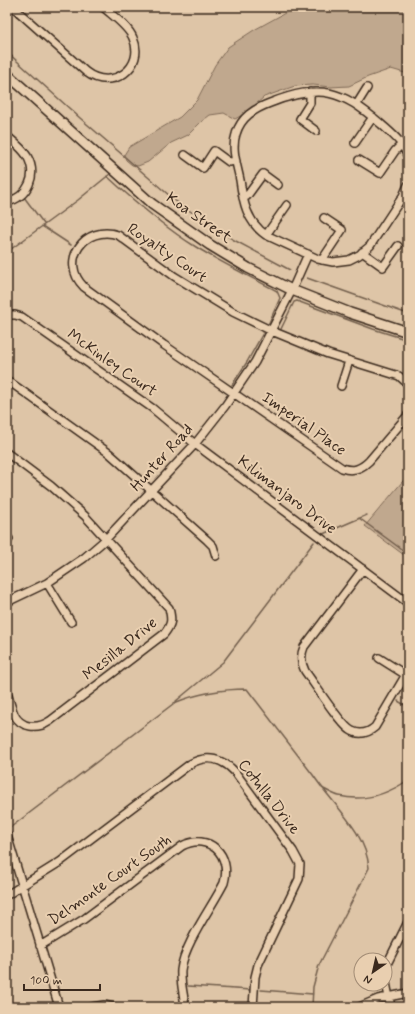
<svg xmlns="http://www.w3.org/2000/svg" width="415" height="1014" viewBox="0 0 415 1014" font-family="Mynerve,sans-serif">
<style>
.green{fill:#c0a88e;stroke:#7e6956}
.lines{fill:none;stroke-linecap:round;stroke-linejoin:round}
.stream{stroke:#725e4c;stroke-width:1.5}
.minor-casing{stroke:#3b2a1e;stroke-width:10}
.major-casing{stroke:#3b2a1e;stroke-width:12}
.minor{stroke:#e9cfb0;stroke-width:7}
.major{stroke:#e9cfb0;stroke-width:9}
.labels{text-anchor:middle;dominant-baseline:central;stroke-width:4;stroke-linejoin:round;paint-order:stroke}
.street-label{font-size:16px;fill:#3b2a1e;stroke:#e9cfb0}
</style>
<rect width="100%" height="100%" fill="#dec5a7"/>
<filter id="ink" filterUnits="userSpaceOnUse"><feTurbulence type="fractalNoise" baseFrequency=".025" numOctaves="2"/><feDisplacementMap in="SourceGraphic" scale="8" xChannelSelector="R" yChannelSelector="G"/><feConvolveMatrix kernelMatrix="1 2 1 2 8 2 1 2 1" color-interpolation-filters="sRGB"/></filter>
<g filter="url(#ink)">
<path class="green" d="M296,7H408V74L391,69L368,77L349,86L331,87L313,85L295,86L264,97L246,113L235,119L224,113L210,115L201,122L188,135L171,143L148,162L138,166L132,165L126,160L124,155L129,147L180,117L197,100L215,65L228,47L254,30Z
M408,475V558L365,526Z"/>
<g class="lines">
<path class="stream" d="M7,52L80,118L178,203L232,239L290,270
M107,176C134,201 165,228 196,247C222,263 250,277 277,291L280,298L268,325
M24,197L44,224
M42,226L71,245
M7,252L78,200L110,174
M307,278L408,314
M281,329L294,302L297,301L373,329L408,340
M232,385L247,362L263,333
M359,518L408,554
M323,534L367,515
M176,701L223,662L314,542
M398,701L408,707
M174,703C196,694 222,689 247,689L313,775C332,804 366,831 369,868L319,965L313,987L312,1007
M322,788C328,791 334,795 339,796C364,802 388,794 408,780
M11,827L173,704
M188,986L251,990
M261,990L313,994"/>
<g class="minor-casing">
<path id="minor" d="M13,7L86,72C112,92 146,67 133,38C128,26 113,16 103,7
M310,92V103L300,119L316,131
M357,104L367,88
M7,136C14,142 22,148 27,156C38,175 28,197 7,202
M355,143L373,117
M185,155L203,168L214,151L229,162L236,161
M408,157C403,142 392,134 381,124C341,90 321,83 270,103C254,109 241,117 236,134C231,149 237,165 240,180C243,202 247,222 266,235L318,259L333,262L349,260L359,255L370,246L403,196L408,185
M359,160L380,173L395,151L402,144
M243,198L247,196L263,174L278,185
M266,235L287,205
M362,252L383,267L398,246
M322,260L342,230L324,218
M7,315H15L22,317L152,408L195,444L408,603
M7,380L109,453L207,540L213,546L216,556
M408,384L399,376L328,354L272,331L233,312L174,276L118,235C85,224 58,261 84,287L164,345L342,468C353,472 361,469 369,461L408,415
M341,386L349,361
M7,453L51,486L85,516L169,608C172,620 172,624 164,634L50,721C38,729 21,729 14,714C11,707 9,699 7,692
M7,539H9
M363,569L304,647C300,656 301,663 305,671C314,683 341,726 352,731C360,735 368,733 375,727L408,671
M47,583L71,622
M7,602L47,583L84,558L106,539L195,444L225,406L255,362L292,290L308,254
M379,658L406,675
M7,835L59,1007
M7,895L60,862L190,764C207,754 223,759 235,772L293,851L300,864L299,879L258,965L255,977L253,1007
M40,946L84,919L182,846C209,832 232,855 224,883C212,907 184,944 181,970C180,982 184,995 185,1007
M385,971L388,962L408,922
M385,978L391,1007
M92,1007L104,1005L113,1007
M359,1007L378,999L408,993"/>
</g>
<g class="major-casing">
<path id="major" d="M7,74L152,204L210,245L248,268L292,290L350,313L408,332"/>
</g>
<use href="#minor" class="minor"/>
<use href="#major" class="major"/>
</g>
</g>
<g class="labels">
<g class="street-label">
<text transform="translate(199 218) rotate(35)">Koa Street</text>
<text transform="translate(167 253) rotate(34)">Royalty Court</text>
<text transform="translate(112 363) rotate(35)">McKinley Court</text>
<text transform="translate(304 424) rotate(35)">Imperial Place</text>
<text transform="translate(162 458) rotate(-48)">Hunter Road</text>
<text transform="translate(287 495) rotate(37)">Kilimanjaro Drive</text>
<text transform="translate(120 649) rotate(-39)">Mesilla Drive</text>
<text transform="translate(269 797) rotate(52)">Cotulla Drive</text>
<text transform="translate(110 880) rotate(-35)">Delmonte Court South</text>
</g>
</g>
<rect width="415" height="1014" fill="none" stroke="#e9cfb0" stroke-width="24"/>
<rect x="12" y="12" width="391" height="990" fill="none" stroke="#3b2a1e" stroke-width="1.5" filter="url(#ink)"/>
<g transform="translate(373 972) rotate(214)"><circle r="19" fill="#e9cfb0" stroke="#a38d76"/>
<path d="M0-3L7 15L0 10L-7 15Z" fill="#3b2a1e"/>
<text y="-6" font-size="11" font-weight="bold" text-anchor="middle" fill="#3b2a1e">N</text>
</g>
<path d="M24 984v6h76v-6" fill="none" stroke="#3b2a1e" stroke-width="2"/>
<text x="30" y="984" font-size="12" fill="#3b2a1e" stroke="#e9cfb0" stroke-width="3" paint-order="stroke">100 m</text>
</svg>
